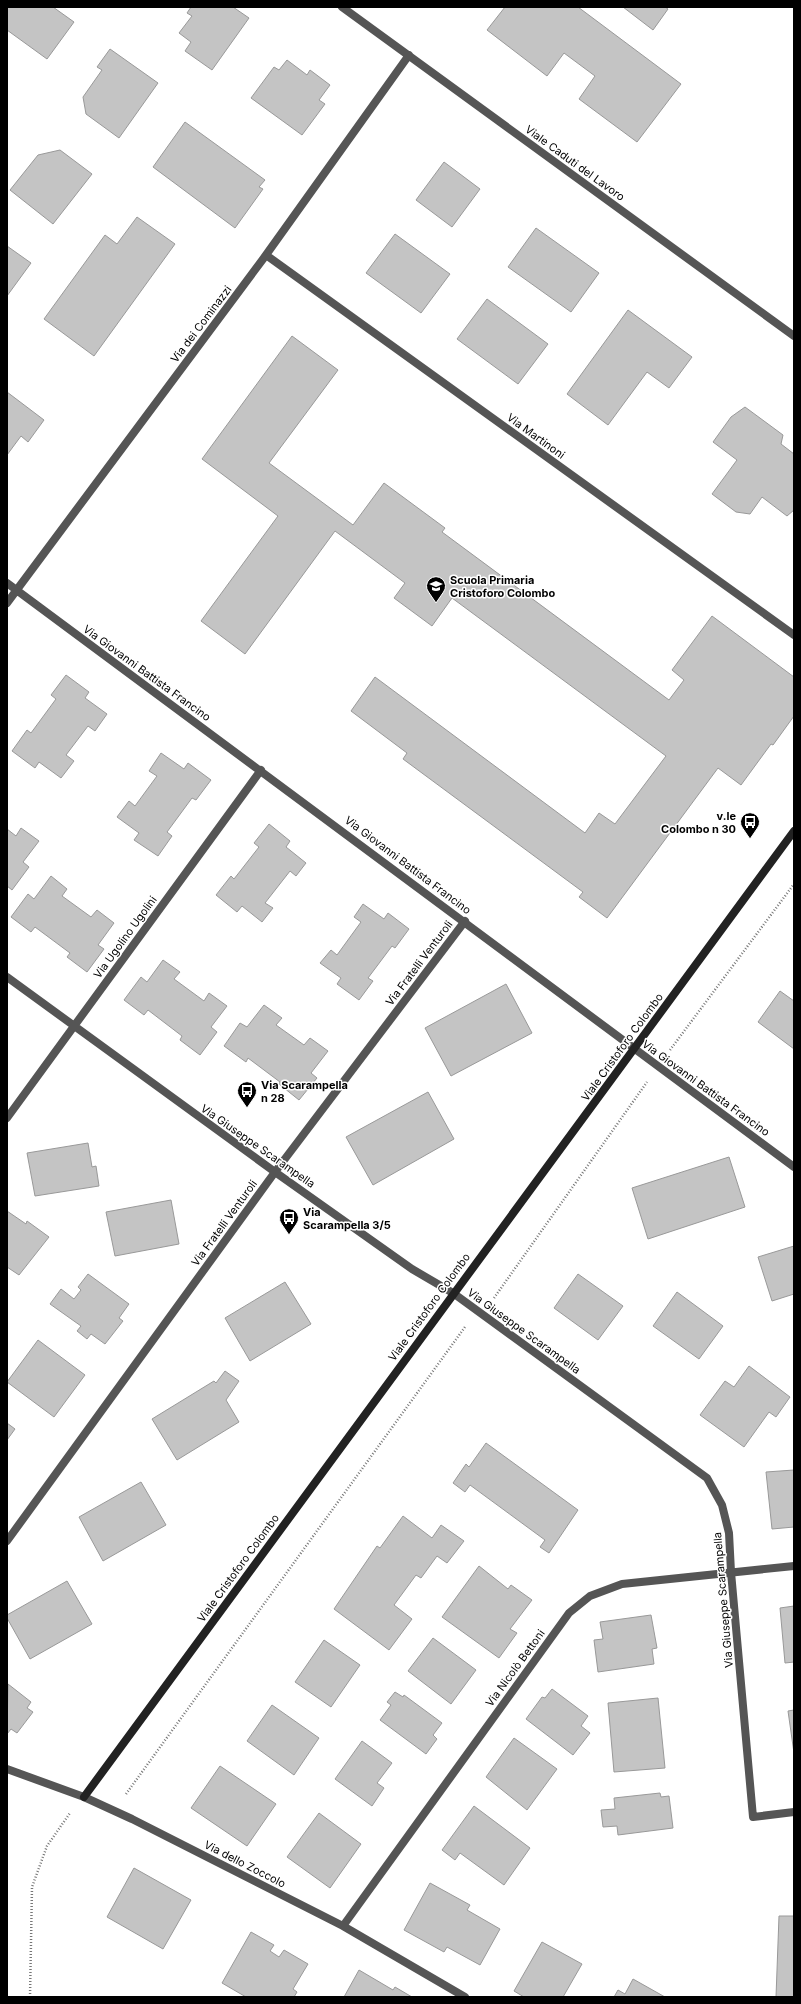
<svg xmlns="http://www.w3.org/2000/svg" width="801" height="2004" viewBox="0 0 801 2004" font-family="Inter,sans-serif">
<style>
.building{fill:#c4c4c4;stroke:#999}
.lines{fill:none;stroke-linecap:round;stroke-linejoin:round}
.path{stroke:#777;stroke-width:2.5;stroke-dasharray:1 2;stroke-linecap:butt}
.street{stroke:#555;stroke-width:8}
.secondary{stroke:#222;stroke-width:8}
.labels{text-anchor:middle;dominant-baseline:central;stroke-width:3;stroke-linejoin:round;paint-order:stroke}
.street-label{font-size:11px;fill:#000;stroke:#fff}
.poi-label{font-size:11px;font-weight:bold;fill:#000;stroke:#fff;text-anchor:start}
</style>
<rect width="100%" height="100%" fill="#fff"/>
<path class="building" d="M7,7H53L74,22L47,59L7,30Z
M191,7H233L249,18L212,70L185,51L191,42L179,33L192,16L187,13Z
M505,7H578L681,84L637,142L579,99L595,76L564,53L547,76L487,30Z
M623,7H665L668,9L653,30Z
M110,49L158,83L119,138L86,114L83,97L102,70L97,67Z
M287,60L307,75L310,70L330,85L319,100L325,104L302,135L251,98L274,67L279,70Z
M185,122L265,180L259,187L263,189L235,228L153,167Z
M60,150L92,174L53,224L10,190L38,155Z
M444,162L480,189L452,227L416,200Z
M137,217L175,244L94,356L44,319L105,235L117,244Z
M536,228L599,273L571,312L508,267Z
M395,234L450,274L421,313L366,273Z
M7,246L31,263L7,296Z
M487,299L548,344L518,384L457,339Z
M628,310L692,357L669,388L647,372L608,425L567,394Z
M292,336L338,370L269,463L353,525L384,483L445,528L442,532L669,700L684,680L672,670L712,616L794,677V716L773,745L771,744L741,785L718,768L607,918L579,897L583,892L403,759L407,753L351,711L375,677L585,833L599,813L615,824L666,756L452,598L432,626L394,598L405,583L335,531L245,654L201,621L278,516L202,459Z
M7,392L44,420L28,442L21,436L7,455Z
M745,407L783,435L781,444L794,454V510L787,516L762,497L750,514L736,512L712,494L737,460L713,442L731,417Z
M66,675L89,692L85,698L107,714L95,731L88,726L66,755L74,761L61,778L39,762L35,768L12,751L27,730L31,733L56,699L51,695Z
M161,753L184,769L188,763L211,780L196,800L192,798L167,832L172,836L158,856L134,840L139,833L117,817L129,801L135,806L157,776L149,771Z
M269,824L290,841L286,847L306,863L296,876L290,871L265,903L273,908L262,922L242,906L237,912L216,895L231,876L234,879L259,847L254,843Z
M21,828L39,841L23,862L29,867L12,890L7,886V829L16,836Z
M51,876L67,889L62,896L91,917L97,910L114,923L98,945L104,949L87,972L67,957L70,953L35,927L31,932L11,917L28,894L34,899Z
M363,904L384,919L388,913L409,929L395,948L392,946L368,978L373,981L359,1000L337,984L341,978L320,963L331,950L337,955L361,922L354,917Z
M163,960L180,972L174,979L204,1001L209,993L227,1006L211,1027L217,1032L200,1055L180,1040L182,1036L148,1010L144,1015L124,1000L141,977L147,982Z
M506,984L532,1033L451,1076L425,1028Z
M780,991L794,1001V1049L758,1022Z
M264,1005L282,1018L276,1025L304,1045L310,1038L328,1051L311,1073L317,1078L299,1100L279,1084L280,1082L248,1058L246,1062L224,1046L240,1023L247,1027Z
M428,1092L454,1139L373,1185L346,1137Z
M88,1143L92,1167L96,1166L99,1186L35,1196L27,1153Z
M729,1157L745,1207L648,1239L632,1188Z
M171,1200L179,1244L115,1256L106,1212Z
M7,1211L26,1224L27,1221L49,1237L19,1275L7,1267Z
M794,1246V1294L772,1301L758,1257Z
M88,1274L129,1304L119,1318L123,1321L105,1344L91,1334L87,1339L77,1331L81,1326L50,1304L61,1289L74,1299L81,1290L78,1287Z
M578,1274L623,1306L598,1340L554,1308Z
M285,1282L311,1324L250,1361L225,1318Z
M677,1292L723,1326L699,1359L653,1326Z
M38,1340L85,1375L54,1417L7,1382Z
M749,1366L790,1397L776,1417L769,1412L744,1447L700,1415L725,1381L734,1387Z
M225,1371L239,1381L226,1400L239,1422L177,1460L152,1419L214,1381L216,1383Z
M7,1423L15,1429L7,1440Z
M486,1443L578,1510L549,1553L540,1547L545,1540L470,1485L465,1492L453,1483L466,1464L469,1467Z
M794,1470V1527L772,1529L766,1472Z
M141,1482L166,1525L103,1561L79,1517Z
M403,1516L432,1538L441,1525L464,1541L447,1563L437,1556L421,1578L416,1575L394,1605L412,1619L389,1650L334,1609L377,1546L380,1548Z
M479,1566L508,1589L511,1585L532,1600L510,1629L517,1633L499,1658L442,1617Z
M67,1581L92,1624L30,1659L7,1618V1615Z
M794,1606V1662L785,1663L780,1608Z
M651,1615L657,1648L652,1649L654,1664L598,1672L594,1640L603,1639L600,1622Z
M433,1638L476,1670L451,1704L408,1671Z
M324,1640L360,1665L331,1707L295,1682Z
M8,1684L31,1702L27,1708L33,1712L17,1733L11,1729L7,1734Z
M552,1689L588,1716L581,1726L590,1733L573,1755L526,1719L542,1697L545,1698Z
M395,1692L403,1697L404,1695L442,1723L433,1735L437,1739L426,1754L380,1720L391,1705L387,1702Z
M658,1698L665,1768L614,1772L608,1703Z
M272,1705L319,1738L294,1775L247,1741Z
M794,1710V1753L788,1711Z
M514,1738L557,1769L527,1810L486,1777Z
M362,1741L392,1763L377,1783L384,1788L372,1806L335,1779Z
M220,1766L276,1804L247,1846L191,1808Z
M660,1793L661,1797L669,1796L673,1828L618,1835L617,1826L603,1827L601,1810L615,1809L614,1798Z
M474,1806L530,1848L504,1885L460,1853L455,1860L442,1850Z
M319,1813L361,1844L330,1888L287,1857Z
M134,1868L191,1900L163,1949L107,1917Z
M430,1883L470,1905L467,1910L500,1929L480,1965L447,1947L444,1952L404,1930Z
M779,1916H794V1997H776Z
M251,1932L274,1945L270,1951L279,1957L284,1950L308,1964L293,1989L297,1992L294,1997H246L222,1983Z
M542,1942L582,1964L563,1997H524L514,1991Z
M359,1970L393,1990L395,1987L412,1997H344Z
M633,1979L665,1997H614L618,1990L625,1994Z"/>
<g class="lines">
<path class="path" d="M670,1050L794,884
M494,1298L647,1082
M126,1794L465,1327
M30,1997L32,1887L47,1846L70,1813"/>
<path class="street" d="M342,7L794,336
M266,255L794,635
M7,583L794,1167
M7,603L266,255L409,55
M7,977L275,1172L412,1269L453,1293L707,1478L722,1505L729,1533L731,1572L753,1817L794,1812
M7,1118L261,770
M7,1541L275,1172L465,921
M7,1769L84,1797L132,1819L343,1926L465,1997
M343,1926L569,1613L590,1596L622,1584L794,1566"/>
<path class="secondary" d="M84,1797L794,831"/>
</g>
<defs>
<g id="school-pin" transform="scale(1)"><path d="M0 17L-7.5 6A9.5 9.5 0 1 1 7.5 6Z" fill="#000" stroke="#fff"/><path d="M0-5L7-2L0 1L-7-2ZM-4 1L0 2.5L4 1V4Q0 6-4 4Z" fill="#fff"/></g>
<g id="bus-pin" transform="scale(1)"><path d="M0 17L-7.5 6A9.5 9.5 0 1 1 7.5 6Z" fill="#000" stroke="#fff"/><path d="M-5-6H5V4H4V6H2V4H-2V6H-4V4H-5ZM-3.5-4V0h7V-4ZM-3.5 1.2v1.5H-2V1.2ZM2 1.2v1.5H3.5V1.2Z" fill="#fff"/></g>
</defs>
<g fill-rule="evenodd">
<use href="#school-pin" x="436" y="586"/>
<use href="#bus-pin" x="750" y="822"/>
<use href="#bus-pin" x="247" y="1091"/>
<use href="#bus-pin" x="289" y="1218"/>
</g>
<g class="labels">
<g class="street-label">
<text transform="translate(575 163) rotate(36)">Viale Caduti del Lavoro</text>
<text transform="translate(201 324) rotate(-53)">Via dei Cominazzi</text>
<text transform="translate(536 436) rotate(36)">Via Martinoni</text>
<text transform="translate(147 673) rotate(36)">Via Giovanni Battista Francino</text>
<text transform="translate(408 865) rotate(37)">Via Giovanni Battista Francino</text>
<text transform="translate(125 937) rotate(-54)">Via Ugolino Ugolini</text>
<text transform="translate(419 963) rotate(-53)">Via Fratelli Venturoli</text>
<text transform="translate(622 1047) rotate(-54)">Viale Cristoforo Colombo</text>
<text transform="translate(706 1088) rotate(36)">Via Giovanni Battista Francino</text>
<text transform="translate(258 1146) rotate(35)">Via Giuseppe Scarampella</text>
<text transform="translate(224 1223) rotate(-54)">Via Fratelli Venturoli</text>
<text transform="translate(429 1307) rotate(-54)">Viale Cristoforo Colombo</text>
<text transform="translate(524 1331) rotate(36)">Via Giuseppe Scarampella</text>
<text transform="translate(238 1568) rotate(-54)">Viale Cristoforo Colombo</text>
<text transform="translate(723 1600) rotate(-95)">Via Giuseppe Scarampella</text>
<text transform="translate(515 1668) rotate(-54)">Via Nicolò Bettoni</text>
<text transform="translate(245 1864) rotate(27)">Via dello Zoccolo</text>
</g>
<g class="poi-label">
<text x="450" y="580">Scuola Primaria<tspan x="450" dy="13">Cristoforo Colombo</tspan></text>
<text x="736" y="816" text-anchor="end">v.le<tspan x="736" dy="13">Colombo n 30</tspan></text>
<text x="261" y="1085">Via Scarampella<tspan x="261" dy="13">n 28</tspan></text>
<text x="303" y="1212">Via<tspan x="303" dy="13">Scarampella 3/5</tspan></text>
</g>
</g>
<rect width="801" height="2004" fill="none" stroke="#000000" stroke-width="16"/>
</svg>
